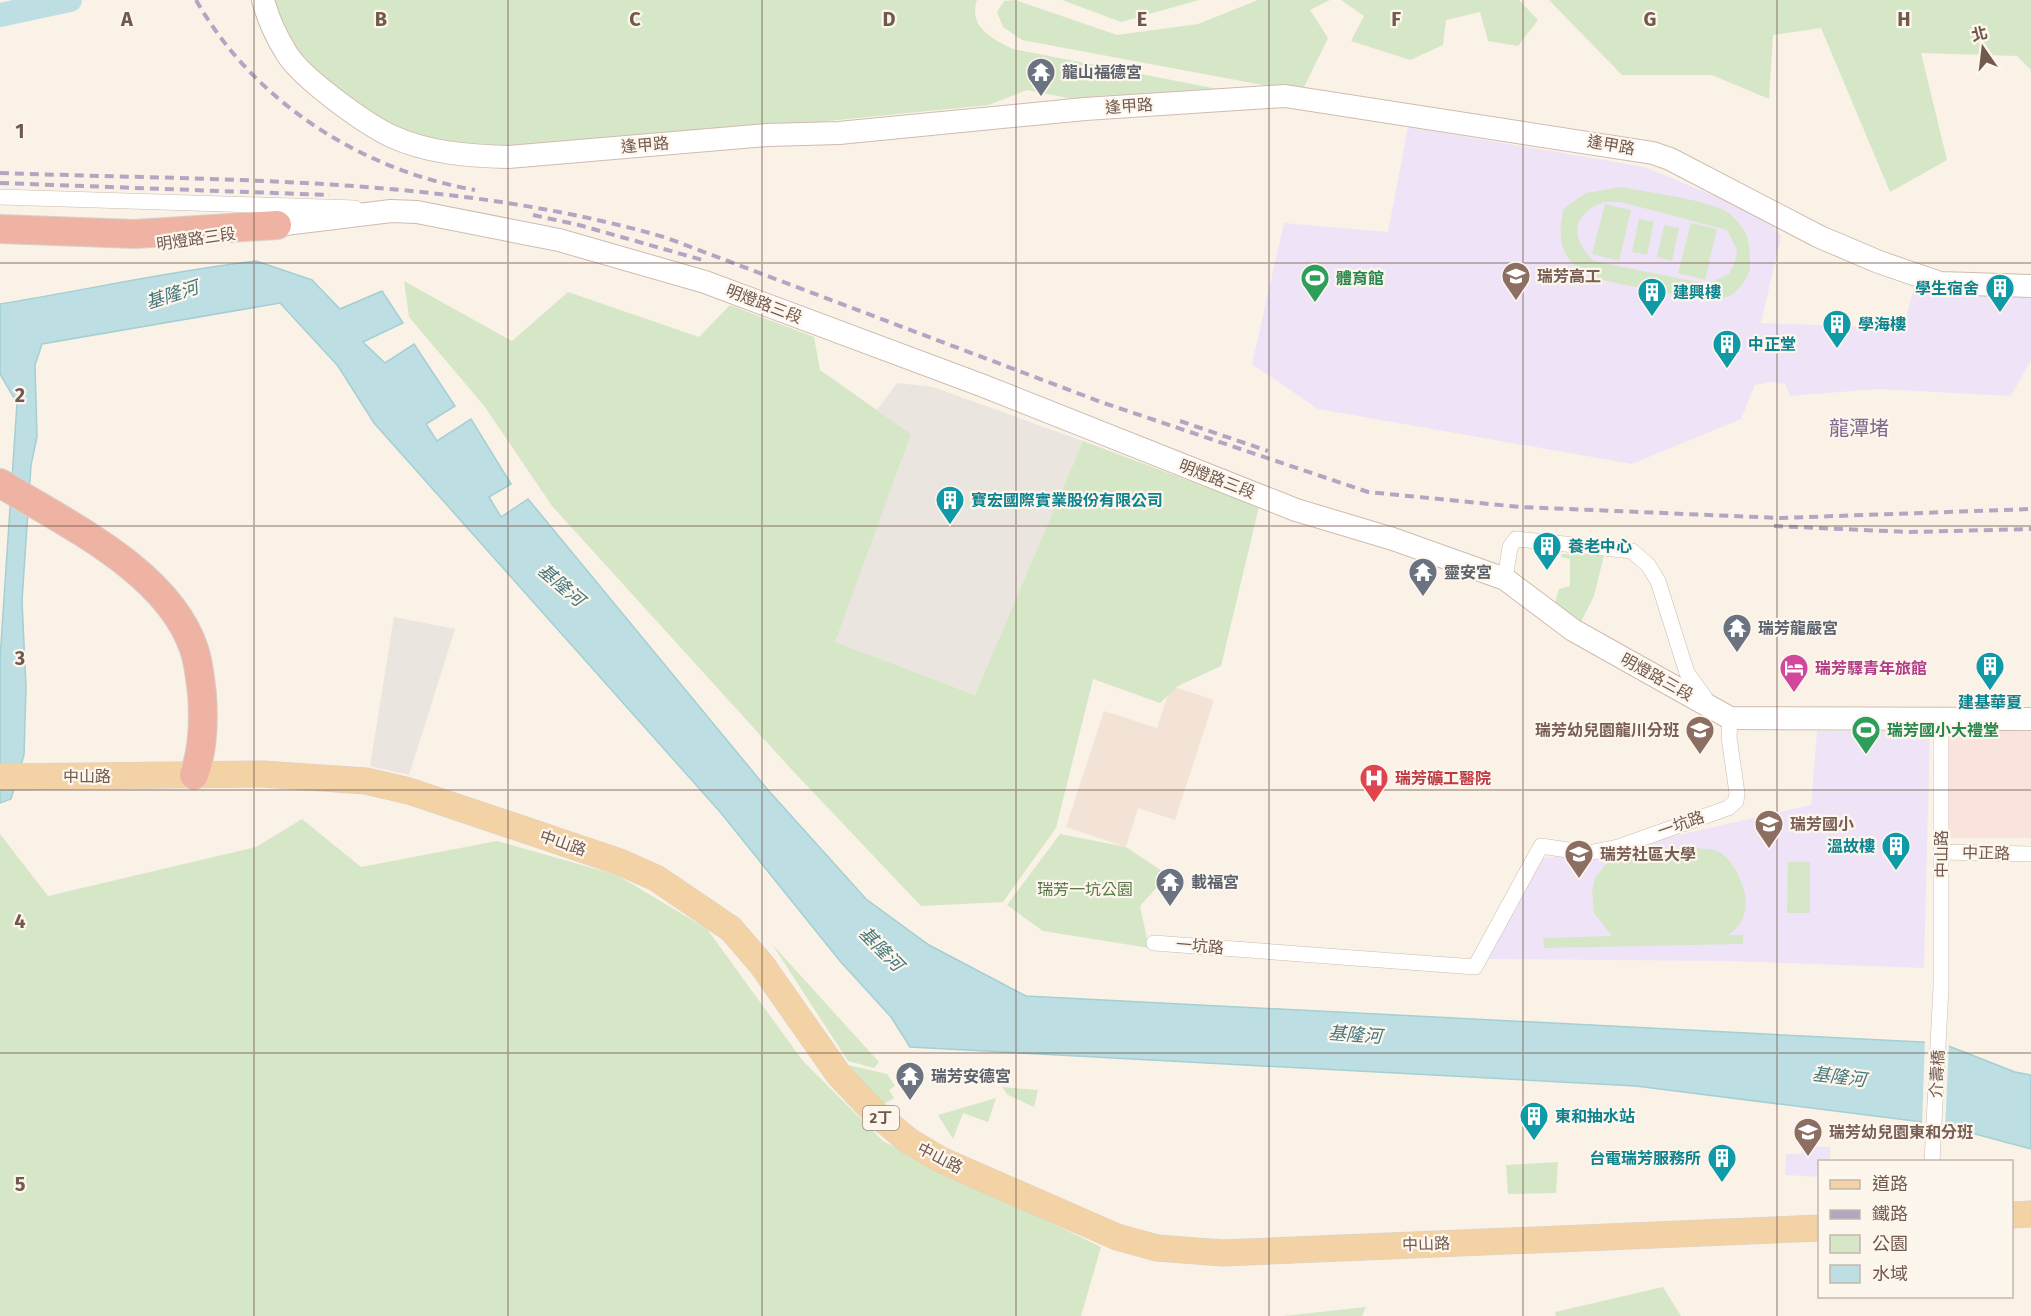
<svg xmlns="http://www.w3.org/2000/svg" width="2031" height="1316" viewBox="0 0 2031 1316" font-family="'Fira Sans','Noto Sans TC',sans-serif">
<style>
.residential{fill:#f2e3d6}
.commercial{fill:#fae3dc}
.industrial{fill:#ebe5e0}
.education{fill:#efe4f7}
.green{fill:#d6e7c7;fill-rule:evenodd}
.water{fill:#bddfe3;stroke:#a4cfd3;stroke-width:1.5}
.pier{fill:#faf2e7}
.lines{fill:none;stroke-linecap:round;stroke-linejoin:round}
.river{stroke:#bddfe3;stroke-width:24}
.street-casing{stroke:#ccbaae;stroke-width:16}
.secondary-casing{stroke:#d0bbaf;stroke-width:24}
.primary-casing{stroke:#d8d1cd;stroke-width:27}
.highway-casing{stroke:#d8d1cd;stroke-width:30}
.street{stroke:#fff;stroke-width:15}
.secondary{stroke:#fff;stroke-width:22}
.primary{stroke:#f3d2a5;stroke-width:26}
.highway{stroke:#efb3a3;stroke-width:28}
.rail{stroke:#b4a6c3;stroke-width:4;stroke-dasharray:9 6;stroke-linecap:butt}
.grid{fill:none;stroke:#72594e;stroke-width:1.5;stroke-opacity:0.55}
.labels{text-anchor:middle;dominant-baseline:central;stroke-width:4.5;stroke-linejoin:round;paint-order:stroke}
.shield{fill:#fdf6ed;stroke:#9c887e;stroke-width:1.5}
.shield-label{font-size:15px;font-weight:bold;fill:#72594e}
.worship-label{font-size:16px;font-weight:bold;fill:#5b616d;stroke:#fdf6ed;text-anchor:start}
.street-label{font-size:16px;fill:#72594e;stroke:#fdf6ed}
.education-label{font-size:16px;font-weight:bold;fill:#785e54;stroke:#fdf6ed;text-anchor:start}
.leisure-label{font-size:16px;font-weight:bold;fill:#27864d;stroke:#fdf6ed;text-anchor:start}
.culture-label{font-size:16px;font-weight:bold;fill:#0d838f;stroke:#fdf6ed;text-anchor:start}
.hotel-label{font-size:16px;font-weight:bold;fill:#b23c85;stroke:#fdf6ed;text-anchor:start}
.health-label{font-size:16px;font-weight:bold;fill:#be3a42;stroke:#fdf6ed;text-anchor:start}
.park-label{font-size:16px;fill:#577746;stroke:#fdf6ed}
.water-label{font-size:18px;font-style:italic;fill:#46777d;stroke:#fdf6ed}
.quarter-label{font-size:20px;fill:#7e668e;stroke:#fdf6ed}
.grid-label{font-size:20px;text-anchor:middle;font-weight:bold;fill:#72594e;stroke:#fdf6ed;stroke-width:4.5;stroke-linejoin:round;paint-order:stroke}
</style>
<rect width="100%" height="100%" fill="#faf2e7"/>
<path class="residential" d="M1171,686L1214,700L1175,820L1138,808L1126,847L1066,827L1104,711L1157,728Z"/>
<path class="commercial" d="M1949,725L2031,726V838H1947Z"/>
<path class="industrial" d="M897,383L933,387L1083,441L975,695L834,642L911,434L877,410Z
M394,617L455,629L409,775L370,766Z"/>
<path class="education" d="M1408,127L1645,167L1767,218L1781,236L1761,323L1904,328L1915,282L2031,290V360L2011,396L1878,389L1790,396L1785,384L1771,382L1755,385L1741,419L1632,464L1318,409L1252,364L1284,223L1388,232Z
M1817,731H1930L1924,968L1728,961L1488,959L1538,859L1630,846L1811,805Z
M1802,1146L1830,1147V1161L1820,1162L1819,1177L1785,1175L1786,1154H1801Z"/>
<path class="green" d="M260,0H977C968,27 992,39 1013,49L1238,93L1088,102L1027,90L989,105L474,156L391,124L293,61Z
M1015,0L1117,35L1198,24L1258,0H1330L1310,10L1328,38L1304,87H1274L1022,40L1003,27L997,12L1004,1Z
M1062,0H1199L1121,22Z
M1341,0H1519L1538,20L1518,46L1488,41L1480,12L1446,20L1443,45L1410,60L1351,41L1364,16Z
M1549,0H2031V70L2017,56L1921,53L1947,160L1890,192L1821,28L1773,35L1769,99L1712,75H1622Z
M1621,187C1651,193 1697,198 1724,210C1731,213 1743,227 1746,234C1750,243 1750,255 1750,265C1751,276 1737,294 1727,297C1705,303 1681,295 1659,291C1608,281 1545,280 1564,208L1586,193ZM1605,202H1621L1727,230L1737,250L1735,262L1729,274L1707,284L1594,261C1569,237 1572,213 1605,202Z
M1605,204L1631,210L1619,261L1592,254Z
M1639,219L1654,222L1647,255L1632,252Z
M1691,223L1717,229L1705,280L1678,273Z
M1664,225L1679,228L1672,261L1657,257Z
M404,281L512,341L568,292L699,337L730,305L814,337L820,370L911,434L835,642L975,695L1083,441L1259,507L1221,666L1178,686L1160,703L1093,679L1056,828L1003,902L921,906L792,770L552,506L485,407L409,317Z
M1562,554L1604,555L1594,596L1579,626L1554,606L1559,589L1570,586V559L1561,557Z
M302,819L361,867L497,841L617,875L707,929L803,1061L883,1141L1101,1247L1081,1316H0V834L48,896L256,847Z
M1060,834L1126,847L1168,875L1140,906L1149,948L1043,931L1007,905Z
M1629,850C1647,850 1700,846 1714,850C1732,856 1741,878 1745,894C1748,911 1743,924 1729,935H1743V944L1544,948L1543,938L1612,936L1594,913L1592,892L1595,878L1612,856Z
M1788,862H1810V913H1787Z
M772,944L879,1062L874,1068L848,1061Z
M848,1065L887,1074L895,1086L889,1090L894,1098L882,1105L857,1082Z
M1002,1087L1038,1090L1034,1107L1008,1095Z
M996,1098L988,1122L963,1113L953,1139L938,1115Z
M1558,1162L1556,1193L1508,1194L1506,1165Z
M1663,1287L1681,1316H1556L1555,1312Z
M1366,1307L1362,1316H1283Z"/>
<path class="water" d="M256,261L312,280L340,309L382,291L403,323L363,342L385,363L414,344L455,406L426,424L437,441L471,419L511,484L489,497L501,517L528,499L768,790L866,899L929,945L1026,996L1941,1043L2015,1072L2031,1075V1149L1938,1124L1636,1086L910,1047L891,1017L840,961L721,813L374,423L338,366L280,303L42,344L35,365L37,437L31,465L22,601L26,687L24,755L11,799L0,803V659L17,403L0,374V304C86,290 170,271 256,261Z"/>
<path class="pier" d="M1925,1040L1949,1043L1945,1129L1922,1125Z"/>
<g class="lines">
<path class="river" d="M0,15L70,0"/>
<g class="street-casing">
<path id="street" d="M0,197L355,208
M1505,579L1510,547L1516,539L1632,551L1648,565L1658,581L1687,673L1705,698
M1941,852L2031,854
M1154,943L1475,967L1541,846L1588,853L1618,847L1728,808L1736,801L1737,793L1729,737L1730,718L1723,714
M1932,1162L1941,987V720"/>
</g>
<g class="secondary-casing">
<path id="secondary" d="M263,0C268,19 277,38 287,54C303,79 364,123 391,136C427,153 469,156 508,157L767,135L839,133L1085,109L1285,96L1653,153L1670,159L1820,237L1879,262L1940,283L2031,286
M277,225L391,211L417,212L559,240L705,282L981,385L1296,510L1393,539L1505,579L1573,630L1730,718L2031,719"/>
</g>
<g class="primary-casing">
<path id="primary" d="M0,777L263,774L366,781L409,791L620,862L656,878L731,929L762,965L839,1075L875,1113L909,1141L941,1160L1117,1237L1157,1248L1223,1253L1820,1228
M2012,1215L2031,1214"/>
</g>
<g class="highway-casing">
<path id="highway" d="M0,229L135,234L277,225
M0,483C66,524 168,571 194,649C199,663 200,679 202,694C204,721 203,750 194,775"/>
</g>
<use href="#street" class="street"/>
<use href="#secondary" class="secondary"/>
<use href="#primary" class="primary"/>
<use href="#highway" class="highway"/>
<path class="rail" d="M196,0C254,102 361,170 475,190
M0,173C222,181 452,175 667,238L1101,402L1368,492L1520,507L1781,518L2031,509
M0,183L330,195
M533,215L579,225L706,261
M1180,421L1268,451
M1774,526L1909,532L2031,529"/>
</g>
<path class="grid" d="M254,0V1316M508,0V1316M762,0V1316M1016,0V1316M1269,0V1316M1523,0V1316M1777,0V1316M0,263H2031M0,526H2031M0,790H2031M0,1053H2031"/>
<defs>
<g id="temple-pin" transform="scale(1.5)"><path d="M0 17L-7.5 6A9.5 9.5 0 1 1 7.5 6Z" fill="#6b7280" stroke="#fdf6ed"/><path d="M0-6L5-2H3V0L6.5 2.5H4V6H1.5V3h-3V6H-4V2.5H-6.5L-3 0V-2H-5Z" fill="#fff"/></g>
<g id="school-pin" transform="scale(1.5)"><path d="M0 17L-7.5 6A9.5 9.5 0 1 1 7.5 6Z" fill="#8d6e63" stroke="#fdf6ed"/><path d="M0-5L7-2L0 1L-7-2ZM-4 1L0 2.5L4 1V4Q0 6-4 4Z" fill="#fff"/></g>
<g id="stadium-pin" transform="scale(1.5)"><path d="M0 17L-7.5 6A9.5 9.5 0 1 1 7.5 6Z" fill="#2e9e5b" stroke="#fdf6ed"/><path d="M0-5a6.5 5 0 1 0 0 10a6.5 5 0 1 0 0-10ZM-3.5-1.8h7v3.6h-7Z" fill="#fff"/></g>
<g id="building-pin" transform="scale(1.5)"><path d="M0 17L-7.5 6A9.5 9.5 0 1 1 7.5 6Z" fill="#0f9aa8" stroke="#fdf6ed"/><path d="M-4-6H4V6H1V3H-1V6H-4ZM-2.5-4.3h1.7v1.8h-1.7ZM.8-4.3h1.7v1.8H.8ZM-2.5-1h1.7V.8h-1.7ZM.8-1h1.7V.8H.8Z" fill="#fff"/></g>
<g id="hotel-pin" transform="scale(1.5)"><path d="M0 17L-7.5 6A9.5 9.5 0 1 1 7.5 6Z" fill="#d1479c" stroke="#fdf6ed"/><path d="M-6-4.5h1.5V1H6V5H4.5V3h-9V5H-6ZM-4 0a1.8 1.8 0 1 1 3.6 0ZM.5 0V-2.5h3Q6-2.5 6 0Z" fill="#fff"/></g>
<g id="hospital-pin" transform="scale(1.5)"><path d="M0 17L-7.5 6A9.5 9.5 0 1 1 7.5 6Z" fill="#e0444e" stroke="#fdf6ed"/><path d="M-5-5h3v3.5h4V-5h3V5h-3V1.5h-4V5h-3Z" fill="#fff"/></g>
<g id="university-pin" transform="scale(1.5)"><path d="M0 17L-7.5 6A9.5 9.5 0 1 1 7.5 6Z" fill="#8d6e63" stroke="#fdf6ed"/><path d="M0-5L7-2L0 1L-7-2ZM-4 1L0 2.5L4 1V4Q0 6-4 4Z" fill="#fff"/></g>
</defs>
<g fill-rule="evenodd">
<use href="#temple-pin" x="1041" y="72"/>
<use href="#school-pin" x="1516" y="276"/>
<use href="#stadium-pin" x="1315" y="278"/>
<use href="#building-pin" x="2000" y="288"/>
<use href="#building-pin" x="1652" y="292"/>
<use href="#building-pin" x="1837" y="324"/>
<use href="#building-pin" x="1727" y="344"/>
<use href="#building-pin" x="950" y="500"/>
<use href="#building-pin" x="1547" y="546"/>
<use href="#temple-pin" x="1423" y="572"/>
<use href="#temple-pin" x="1737" y="628"/>
<use href="#building-pin" x="1990" y="666"/>
<use href="#hotel-pin" x="1794" y="668"/>
<use href="#school-pin" x="1700" y="730"/>
<use href="#stadium-pin" x="1866" y="730"/>
<use href="#hospital-pin" x="1374" y="778"/>
<use href="#school-pin" x="1769" y="824"/>
<use href="#building-pin" x="1896" y="846"/>
<use href="#university-pin" x="1579" y="854"/>
<use href="#temple-pin" x="1170" y="882"/>
<use href="#temple-pin" x="910" y="1076"/>
<use href="#building-pin" x="1534" y="1116"/>
<use href="#school-pin" x="1808" y="1132"/>
<use href="#building-pin" x="1722" y="1158"/>
</g>
<g class="labels">
<rect class="shield" x="863" y="1106" width="36" height="24" rx="4.5"/>
<g class="shield-label">
<text x="881" y="1118">2丁</text>
</g>
<g class="worship-label">
<text x="1062" y="72">龍山福德宮</text>
<text x="1444" y="572">靈安宮</text>
<text x="1758" y="628">瑞芳龍嚴宮</text>
<text x="1191" y="882">載福宮</text>
<text x="931" y="1076">瑞芳安德宮</text>
</g>
<g class="street-label">
<text transform="translate(1129 106) rotate(-4)">逢甲路</text>
<text transform="translate(645 145) rotate(-5)">逢甲路</text>
<text transform="translate(1611 145) rotate(10)">逢甲路</text>
<text transform="translate(196 239) rotate(-8)">明燈路三段</text>
<text transform="translate(764 304) rotate(21)">明燈路三段</text>
<text transform="translate(1217 479) rotate(21)">明燈路三段</text>
<text transform="translate(1657 677) rotate(29)">明燈路三段</text>
<text x="87" y="776">中山路</text>
<text transform="translate(1681 824) rotate(-19)">一坑路</text>
<text transform="translate(563 843) rotate(19)">中山路</text>
<text transform="translate(1986 853) rotate(1)">中正路</text>
<text transform="translate(1941 854) rotate(-90)">中山路</text>
<text transform="translate(1200 946) rotate(5)">一坑路</text>
<text transform="translate(1937 1074) rotate(-87)">介壽橋</text>
<text transform="translate(940 1158) rotate(27)">中山路</text>
<text transform="translate(1426 1244) rotate(-2)">中山路</text>
</g>
<g class="education-label">
<text x="1537" y="276">瑞芳高工</text>
<text x="1679" y="730" text-anchor="end">瑞芳幼兒園龍川分班</text>
<text x="1790" y="824">瑞芳國小</text>
<text x="1600" y="854">瑞芳社區大學</text>
<text x="1829" y="1132">瑞芳幼兒園東和分班</text>
</g>
<g class="leisure-label">
<text x="1336" y="278">體育館</text>
<text x="1887" y="730">瑞芳國小大禮堂</text>
</g>
<g class="culture-label">
<text x="1979" y="288" text-anchor="end">學生宿舍</text>
<text x="1673" y="292">建興樓</text>
<text x="1858" y="324">學海樓</text>
<text x="1748" y="344">中正堂</text>
<text x="971" y="500">寶宏國際實業股份有限公司</text>
<text x="1568" y="546">養老中心</text>
<text x="1990" y="702" text-anchor="middle">建基華夏</text>
<text x="1875" y="846" text-anchor="end">溫故樓</text>
<text x="1555" y="1116">東和抽水站</text>
<text x="1701" y="1158" text-anchor="end">台電瑞芳服務所</text>
</g>
<g class="hotel-label">
<text x="1815" y="668">瑞芳驛青年旅館</text>
</g>
<g class="health-label">
<text x="1395" y="778">瑞芳礦工醫院</text>
</g>
<g class="park-label">
<text x="1085" y="889">瑞芳一坑公園</text>
</g>
<g class="water-label">
<text transform="translate(172 295) rotate(-18)">基隆河</text>
<text transform="translate(561 585) rotate(40)">基隆河</text>
<text transform="translate(881 949) rotate(45)">基隆河</text>
<text transform="translate(1355 1035) rotate(4)">基隆河</text>
<text transform="translate(1839 1077) rotate(7)">基隆河</text>
</g>
<g class="quarter-label">
<text x="1859" y="428">龍潭堵</text>
</g>
</g>
<g class="grid-label">
<text x="127" y="26">A</text>
<text x="381" y="26">B</text>
<text x="635" y="26">C</text>
<text x="889" y="26">D</text>
<text x="1142" y="26">E</text>
<text x="1396" y="26">F</text>
<text x="1650" y="26">G</text>
<text x="1904" y="26">H</text>
<text x="20" y="138">1</text>
<text x="20" y="402">2</text>
<text x="20" y="665">3</text>
<text x="20" y="928">4</text>
<text x="20" y="1191">5</text>
</g>
<rect x="1818" y="1160" width="195" height="138" fill="#fdf6ed" stroke="#c5b7ad" stroke-width="1.5"/>
<rect x="1830" y="1180" width="30" height="9" fill="#f3d2a5" stroke="#c5b7ad" stroke-width="1.5"/>
<text x="1872" y="1190" font-size="18" fill="#72594e">道路</text>
<rect x="1830" y="1210" width="30" height="9" fill="#b4a6c3" stroke="#c5b7ad" stroke-width="1.5"/>
<text x="1872" y="1220" font-size="18" fill="#72594e">鐵路</text>
<rect x="1830" y="1235" width="30" height="18" fill="#d6e7c7" stroke="#c5b7ad" stroke-width="1.5"/>
<text x="1872" y="1250" font-size="18" fill="#72594e">公園</text>
<rect x="1830" y="1265" width="30" height="18" fill="#bddfe3" stroke="#c5b7ad" stroke-width="1.5"/>
<text x="1872" y="1280" font-size="18" fill="#72594e">水域</text>
<g transform="translate(1983 48) rotate(346)" stroke="#fdf6ed" stroke-width="4.5" paint-order="stroke">
<path d="M0-4.5L10 22L0 15L-10 22Z" fill="#72594e"/>
<text y="-9" font-size="16" font-weight="bold" text-anchor="middle" fill="#72594e">北</text>
</g>
</svg>
